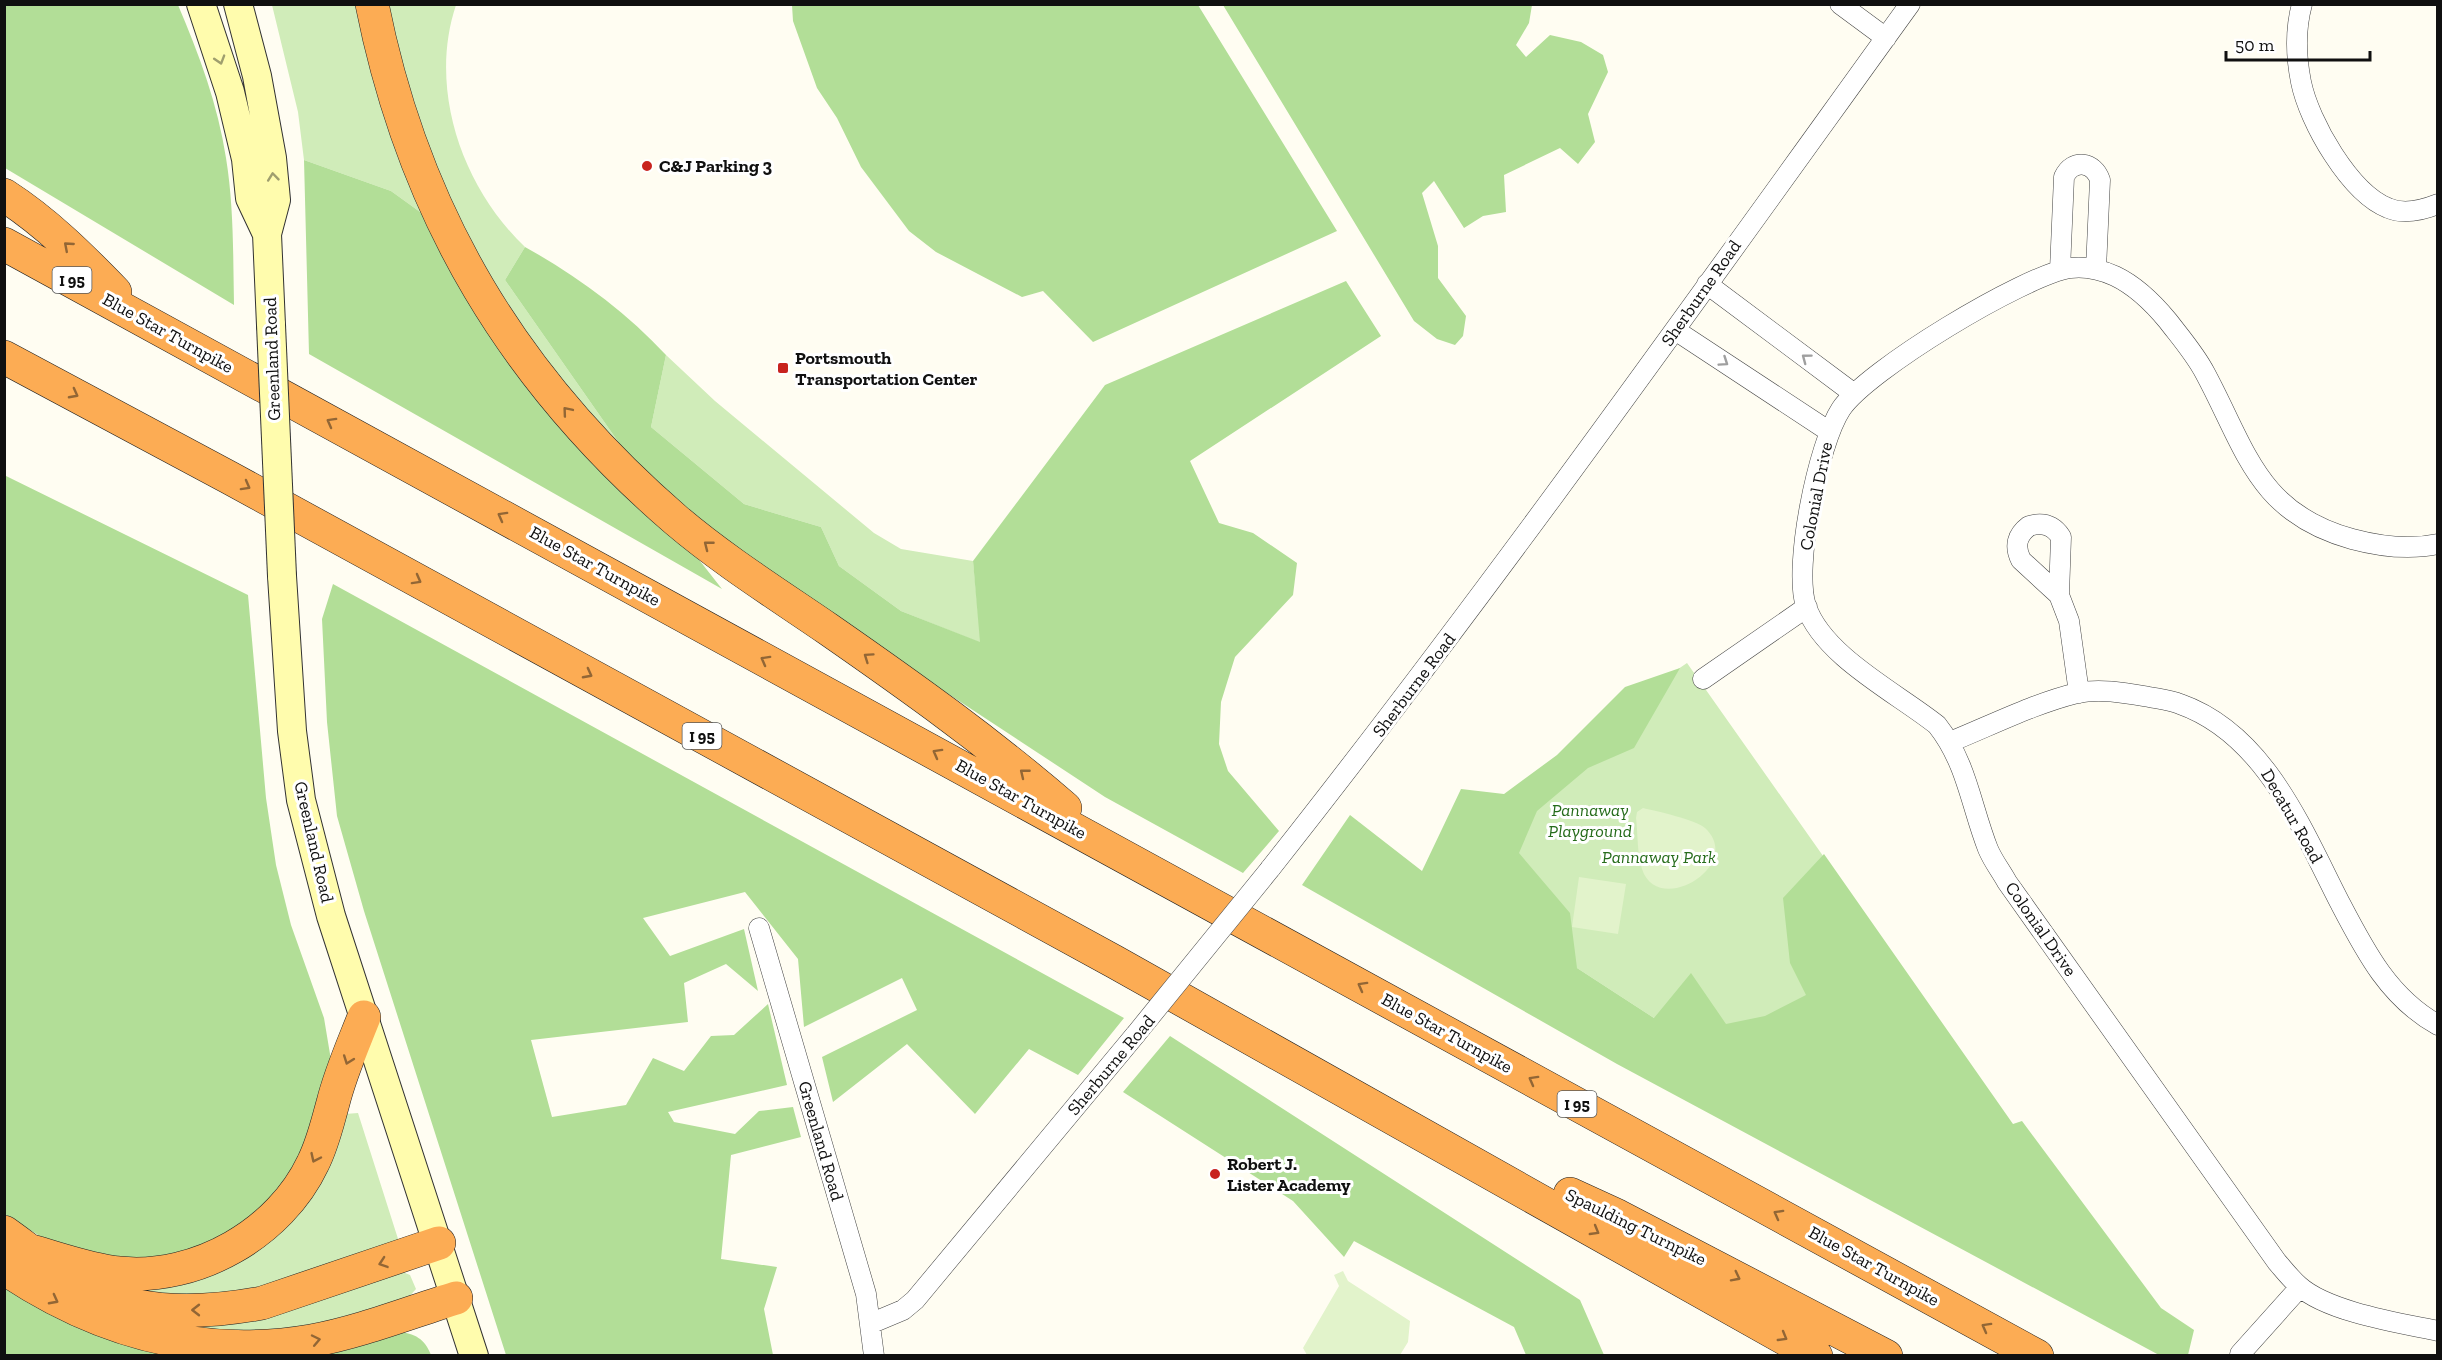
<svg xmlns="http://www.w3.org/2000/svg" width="2442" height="1360" viewBox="0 0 2442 1360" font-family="'Zilla Slab',serif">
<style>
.green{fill:#d0ecb9}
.forest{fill:#b2de97}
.pitch{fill:#e2f3cb}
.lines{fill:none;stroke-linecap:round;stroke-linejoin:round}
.minor-casing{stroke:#434343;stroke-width:21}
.secondary-casing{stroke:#323232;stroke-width:30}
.motorway-casing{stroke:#212121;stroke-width:34}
.minor{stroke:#fff;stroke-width:20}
.secondary{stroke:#fffcad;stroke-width:28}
.motorway{stroke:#fcac54;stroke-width:33}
.minor-bridge-casing{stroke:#434343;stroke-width:21;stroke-linecap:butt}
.secondary-bridge-casing{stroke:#323232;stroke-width:30;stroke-linecap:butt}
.minor-bridge{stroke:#fff;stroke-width:20}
.secondary-bridge{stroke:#fffcad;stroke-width:28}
.oneway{stroke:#9f9e6e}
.oneway2{stroke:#926635}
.oneway3{stroke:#9f9f9f}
.poi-dot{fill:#c8231f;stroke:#fff;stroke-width:2}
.labels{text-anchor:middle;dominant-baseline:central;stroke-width:6;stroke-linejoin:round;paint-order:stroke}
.shield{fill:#fff;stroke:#585858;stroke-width:1.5}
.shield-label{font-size:16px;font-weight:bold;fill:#101010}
.poi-label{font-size:18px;font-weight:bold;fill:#101010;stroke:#fff;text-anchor:start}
.street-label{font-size:18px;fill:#101010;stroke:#fff}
.park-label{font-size:18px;font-style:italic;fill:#266c1b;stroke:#fff}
</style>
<rect width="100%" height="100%" fill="#fffdf2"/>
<path class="green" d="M272,5H362L434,222L391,191L304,160L298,112Z
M383,5H456C428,89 462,187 525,247L505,280L626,453L580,415L453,222Z
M666,355L715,401L874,533L901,549L973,561L981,643L901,611L839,566L821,527L744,504L651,427Z
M1687,663L2143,1310L1916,1188L1577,968L1457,886L1602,721Z
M358,1113L399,1242L282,1288L155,1298L131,1284L345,1114Z
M403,1272L410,1275L416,1289L408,1298L293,1331H190L131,1313Z"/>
<path class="forest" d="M5,4L178,5C199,54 218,105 226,158C234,207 233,256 234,305L5,168Z
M792,5H1198L1337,231L1093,342L1043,291L1022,297L936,252L909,231L861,167L837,118L817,88L793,21Z
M1223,5H1532L1529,23L1516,45L1526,57L1550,35L1581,42L1603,55L1608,72L1588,114L1595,142L1578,164L1560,148L1504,175L1506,212L1483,216L1464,228L1434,181L1422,193L1438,246V278L1466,316L1463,336L1455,345L1437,339L1414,321Z
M304,160L391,191L434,222L722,589L309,354Z
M525,247C576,275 626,312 666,355L651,427L744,504L821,527L839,566L901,611L980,642L973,561L1105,385L1346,281L1381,336L1190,461L1219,523L1253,533L1297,563L1293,595L1235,657L1221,702L1219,744L1228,771L1279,831L1243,873L1105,797L740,557L626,453L505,280Z
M4,475L248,595L266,798L276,865L291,925L324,1018L331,1060L295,1177L220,1244L145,1264L52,1244L5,1214Z
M333,584L1124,1018L1078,1075L1029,1049L975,1114L907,1044L833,1102L822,1057L917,1010L902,978L804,1027L798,959L745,892L643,918L670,956L744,929L758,991L726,964L684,983L688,1022L531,1040L552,1117L626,1105L653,1058L684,1071L711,1036L734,1035L768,1004L787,1085L668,1112L674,1122L735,1134L759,1111L793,1107L801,1137L731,1155L721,1259L777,1267L764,1309L773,1355H506L364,911L337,816L327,722L322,619Z
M1680,668L1634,748L1588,768L1537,811L1519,853L1570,913L1577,968L1654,1018L1691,973L1726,1024L1765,1016L1806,995L1790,963L1783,898L1824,854L2013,1124L2022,1121L2161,1308L2194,1330L2188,1355H2159L1617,1064L1302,885L1350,815L1422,871L1461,789L1504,794L1557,755L1625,687Z
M1170,1036L1580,1300L1604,1355H1526L1514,1327L1354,1241L1344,1257L1293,1201L1123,1092Z
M4,1281L115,1341L162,1355H5Z
M397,1332C415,1333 425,1339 431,1355L309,1356Z"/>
<path class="pitch" d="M1643,808C1656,811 1697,820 1705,828C1745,865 1658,918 1642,869C1637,854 1638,834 1636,818L1637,812Z
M1579,877L1626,884L1618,934L1572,927Z
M1343,1271L1348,1281L1410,1321L1408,1342L1400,1355H1307L1303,1348L1339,1286L1334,1275Z"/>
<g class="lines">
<g class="minor-casing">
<path id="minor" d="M1840,4L1886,38
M2302,4C2295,30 2296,57 2301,82C2309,122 2350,193 2388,208C2404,215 2423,210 2438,204
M2060,270L2064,177C2073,158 2094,162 2100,180L2096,269
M1707,284L1853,393
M1675,330L1830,432
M2438,544C2410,550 2378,546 2352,539C2257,513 2246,449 2205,373C2195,354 2181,338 2168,321C2154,304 2136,286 2115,276C2102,270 2086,266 2070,268C2023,276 1867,370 1841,409C1818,444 1793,567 1806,606C1823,656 1897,693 1937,725C1967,763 1971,806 1988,849C1993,861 2001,871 2007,882L2277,1262C2284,1270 2291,1279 2299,1286C2328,1312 2400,1323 2438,1331
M2059,595L2021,560C2014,546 2017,535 2029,526C2043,522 2053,525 2061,537L2059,595L2069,621L2079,693
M1703,679L1807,607
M1950,742C1992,725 2033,704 2077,693C2100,688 2126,693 2149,697C2159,699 2170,700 2180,704C2265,734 2302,829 2340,903C2365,951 2389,998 2438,1025
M1270,869C1492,588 1700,295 1910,4
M759,928L866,1294L874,1356
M872,1323L903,1310L915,1300L1136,1034
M2240,1354L2300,1287"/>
</g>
<g class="secondary-casing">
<path id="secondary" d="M201,4L230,92L246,159L250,198L267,234
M238,4L257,76L272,158L276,200L267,234L271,325
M282,576L292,731L301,800L331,916L474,1356"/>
</g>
<g class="motorway-casing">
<path id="motorway" d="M372,4C414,215 514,380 676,520C723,560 777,594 828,629C910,686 990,743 1065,808
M4,195C46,222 81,257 115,292
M4,244L2037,1356
M4,357L230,478L1115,962L1816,1356
M1570,1194L1618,1216L1886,1356
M4,1232C31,1251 65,1279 93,1292C144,1316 208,1313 262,1303L439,1243
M31,1251C60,1259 89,1270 119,1273C197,1281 280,1233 313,1163C323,1143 327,1124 333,1103C340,1074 353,1045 364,1017
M4,1268C97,1331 199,1360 311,1341C360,1332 408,1313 456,1298"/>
</g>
<use href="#minor" class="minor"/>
<use href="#secondary" class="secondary"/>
<use href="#motorway" class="motorway"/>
<g class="minor-bridge-casing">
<path id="minor-bridge" d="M1136,1034L1270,869"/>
</g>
<g class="secondary-bridge-casing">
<path id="secondary-bridge" d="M271,325L282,576"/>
</g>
<use href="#minor-bridge" class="minor-bridge"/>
<use href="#secondary-bridge" class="secondary-bridge"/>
</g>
<defs><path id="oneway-chevron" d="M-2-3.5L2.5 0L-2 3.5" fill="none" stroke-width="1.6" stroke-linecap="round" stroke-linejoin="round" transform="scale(1.5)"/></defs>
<g class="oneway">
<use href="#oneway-chevron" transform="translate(220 60) rotate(73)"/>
<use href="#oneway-chevron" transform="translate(273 177) rotate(-96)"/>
</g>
<g class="oneway2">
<use href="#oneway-chevron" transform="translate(68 246) rotate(-139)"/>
<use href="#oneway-chevron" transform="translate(74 394) rotate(28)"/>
<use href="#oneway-chevron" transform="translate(567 411) rotate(-130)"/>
<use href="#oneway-chevron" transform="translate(331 422) rotate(-151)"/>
<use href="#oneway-chevron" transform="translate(246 486) rotate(29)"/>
<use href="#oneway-chevron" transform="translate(502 516) rotate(-151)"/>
<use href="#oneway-chevron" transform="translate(708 545) rotate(-142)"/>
<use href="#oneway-chevron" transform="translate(417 580) rotate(29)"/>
<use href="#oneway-chevron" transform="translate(868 657) rotate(-145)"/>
<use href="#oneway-chevron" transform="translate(765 660) rotate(-151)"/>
<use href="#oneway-chevron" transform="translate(588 674) rotate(28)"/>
<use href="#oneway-chevron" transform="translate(937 753) rotate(-151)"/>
<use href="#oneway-chevron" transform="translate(1024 773) rotate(-141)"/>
<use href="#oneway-chevron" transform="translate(1362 986) rotate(-151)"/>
<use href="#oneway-chevron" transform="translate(348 1060) rotate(110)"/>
<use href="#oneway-chevron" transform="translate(1533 1080) rotate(-151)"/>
<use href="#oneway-chevron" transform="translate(315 1158) rotate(115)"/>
<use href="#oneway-chevron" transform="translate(1778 1214) rotate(-151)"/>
<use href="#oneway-chevron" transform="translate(1595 1231) rotate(30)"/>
<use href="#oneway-chevron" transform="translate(383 1263) rotate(161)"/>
<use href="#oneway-chevron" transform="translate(1736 1277) rotate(27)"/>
<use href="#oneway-chevron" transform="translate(54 1300) rotate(28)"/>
<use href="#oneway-chevron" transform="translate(196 1310) rotate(-180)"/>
<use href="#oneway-chevron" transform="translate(1986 1327) rotate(-151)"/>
<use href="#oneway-chevron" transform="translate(1783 1337) rotate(30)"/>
<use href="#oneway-chevron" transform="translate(316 1340) rotate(-12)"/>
</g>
<g class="oneway3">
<use href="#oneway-chevron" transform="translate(1806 358) rotate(-143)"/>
<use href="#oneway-chevron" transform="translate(1724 362) rotate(34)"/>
</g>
<g class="poi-dot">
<circle cx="647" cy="166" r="6"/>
<rect x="777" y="362" width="12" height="12" rx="3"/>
<circle cx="1215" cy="1174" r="6"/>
</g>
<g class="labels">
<g class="shield">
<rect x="52.5" y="267" width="39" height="26" rx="4.5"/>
<rect x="682.5" y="723" width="39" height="26" rx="4.5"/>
<rect x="1557.5" y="1091" width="39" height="26" rx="4.5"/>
</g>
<g class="shield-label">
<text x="72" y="280">I 95</text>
<text x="702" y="736">I 95</text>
<text x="1577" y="1104">I 95</text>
</g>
<g class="poi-label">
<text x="659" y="166">C&amp;J Parking 3</text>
<text x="795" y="358">Portsmouth<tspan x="795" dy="21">Transportation Center</tspan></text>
<text x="1227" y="1164">Robert J.<tspan x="1227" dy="21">Lister Academy</tspan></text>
</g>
<g class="street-label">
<text transform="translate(1701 293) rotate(-55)">Sherburne Road</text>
<text transform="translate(168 333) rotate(29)">Blue Star Turnpike</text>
<text transform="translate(272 359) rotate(-92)">Greenland Road</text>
<text transform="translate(1816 496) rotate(-79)">Colonial Drive</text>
<text transform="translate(595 566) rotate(29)">Blue Star Turnpike</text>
<text transform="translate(1414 685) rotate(-53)">Sherburne Road</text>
<text transform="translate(1021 799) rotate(29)">Blue Star Turnpike</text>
<text transform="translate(2292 816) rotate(60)">Decatur Road</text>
<text transform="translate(314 842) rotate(77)">Greenland Road</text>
<text transform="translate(2041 929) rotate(55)">Colonial Drive</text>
<text transform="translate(1447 1033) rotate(29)">Blue Star Turnpike</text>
<text transform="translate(1111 1065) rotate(-50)">Sherburne Road</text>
<text transform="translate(821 1141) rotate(74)">Greenland Road</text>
<text transform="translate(1636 1227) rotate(26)">Spaulding Turnpike</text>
<text transform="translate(1874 1266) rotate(29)">Blue Star Turnpike</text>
</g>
<g class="park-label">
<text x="1590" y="810">Pannaway<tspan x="1590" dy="21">Playground</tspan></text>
<text x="1659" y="857">Pannaway Park</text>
</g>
</g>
<rect width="2442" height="1360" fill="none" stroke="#101010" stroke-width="12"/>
<path d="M2226 51v9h144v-9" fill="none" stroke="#101010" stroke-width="3"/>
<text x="2235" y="51" font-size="18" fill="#101010" stroke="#ffffff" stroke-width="4.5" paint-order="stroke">50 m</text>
</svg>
